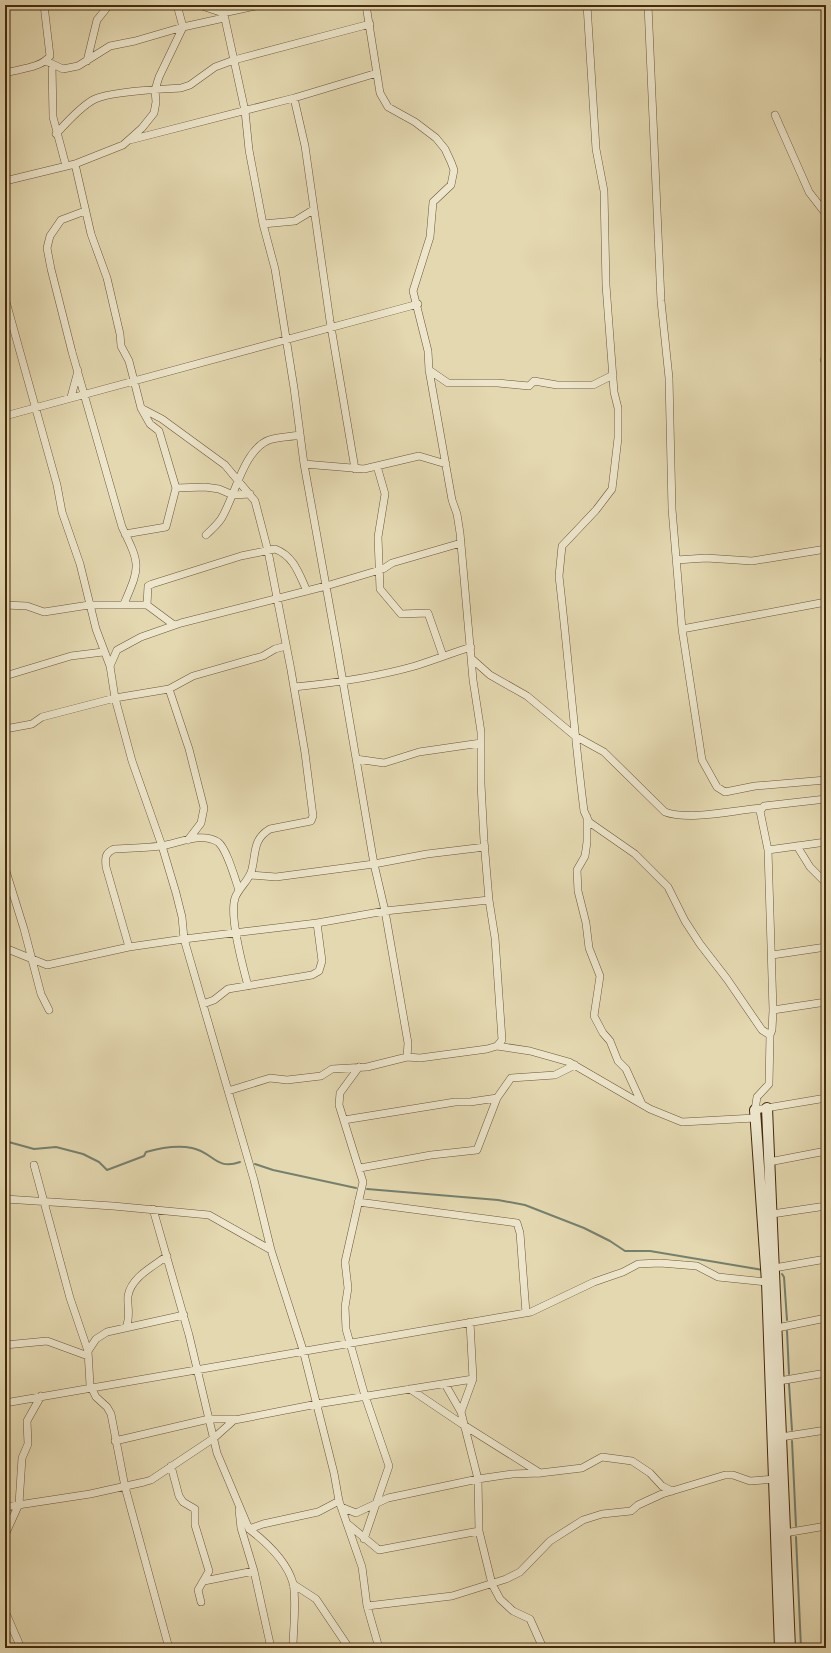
<svg xmlns="http://www.w3.org/2000/svg" width="831" height="1653" viewBox="0 0 831 1653" font-family="'IM FELL English',serif">
<style>
.lines{fill:none;stroke-linecap:round;stroke-linejoin:round}
.stream{stroke:#75806e;stroke-width:2}
.street-casing{stroke:#6d5635;stroke-width:8}
.secondary-casing{stroke:#452a0c;stroke-width:12}
.street{stroke:#ede6cc;stroke-width:7}
.secondary{stroke:#ede6cc;stroke-width:10}
</style>
<rect width="100%" height="100%" fill="#e4d8b0"/>
<filter id="stains"><feTurbulence type="fractalNoise" baseFrequency=".005" numOctaves="4"/><feColorMatrix values="0 0 0 0 .2 0 0 0 0 .09 0 0 0 0 .02 0 0 0 .5 -.17"/></filter>
<radialGradient id="worn" r=".72"><stop offset=".6" stop-color="#630" stop-opacity="0"/><stop offset="1" stop-color="#630" stop-opacity=".3"/></radialGradient>
<g class="lines">
<path class="stream" d="M5,1141L34,1149L56,1147L83,1154L99,1162L107,1170L144,1156L146,1152C160,1148 177,1145 192,1148C213,1152 216,1171 240,1162
M255,1164L273,1170L356,1188
M367,1189L498,1200L525,1205L584,1228L610,1241L625,1251H650L763,1270
M782,1274L784,1277L787,1320
M787,1331L789,1374
M789,1384L792,1430
M792,1441L796,1526
M796,1537L801,1648"/>
<g class="street-casing">
<path id="street" d="M199,5L223,13L260,5
M222,5L245,111L249,150L263,224L275,269L294,388L304,464L337,647L374,864L427,854L485,847
M587,5L596,149L604,191L606,285L614,392L618,408V438L612,489L596,510L562,546L559,576C568,654 574,733 584,811L589,822L635,854L668,887L685,921L700,944L727,979L762,1030L770,1035L769,1084L757,1097L755,1110L826,1098
M648,5L661,301L669,378L672,509L682,629L702,760L717,787L725,792L755,786L826,780
M46,61L63,69L78,66L110,46L135,41L183,27L224,18
M87,61L97,20L109,5
M52,65L53,117L66,166
M5,73C19,69 41,68 50,56L44,5
M294,98L305,146L330,321L355,469
M775,115L809,192L826,214
M56,134C66,123 82,105 95,99C112,91 161,89 181,88L190,85L215,67L234,60L370,24
M130,140L294,98L377,73
M75,164L91,234L107,278L120,334L121,346L129,361L141,408L150,424L159,431L176,488L205,487L219,489L233,495L250,494
M5,181L75,164L123,145L142,128L154,113L156,102L155,90L159,77L183,27L177,5
M85,211L61,220L50,236L47,248L51,269L72,352L122,527C141,566 140,566 124,604
M263,224L295,221L313,210
M5,298L57,485L62,512L80,564L96,629L110,666L115,698L132,761L162,846L176,893L182,917L184,939L254,1180L271,1250L303,1350L334,1473L339,1501L362,1567L367,1606L379,1648
M824,360L826,359
M429,370L448,383H498L529,386L534,381L557,385H593L613,375
M71,397L78,371
M141,408L162,419L225,465L255,501L268,551L291,670L305,753L313,816L311,821L270,829C253,839 256,852 252,869C250,880 239,887 235,898C229,917 243,967 248,986
M5,416L418,304
M304,464L364,469L419,456L446,464
M377,466L385,494L378,537L380,589L401,614L428,613L443,656
M125,534L166,527L176,488
M206,535C211,530 217,525 221,519C235,497 243,450 269,440C278,437 290,437 299,435
M676,560L706,558L752,561L826,549
M5,605L27,606L44,612L89,605H147L174,625
M147,605L148,586L152,584L241,556L275,549C294,556 299,574 307,591
M682,629L826,602
M472,659L490,675L527,696L575,736L604,752L665,812C689,821 735,810 761,808
M110,666L117,650L141,637L181,623L326,586L383,569L392,563L461,543
M5,676L71,656L103,652
M294,687C335,683 376,677 415,666C434,660 452,653 471,647
M169,689L189,749L204,808L201,823L188,840
M5,729L32,724L42,717L115,698L169,689L193,676L263,656L275,649L286,646
M356,759L384,763L419,752L481,743
M587,817V842L585,856L577,870L578,891L586,923L589,948L600,976L594,1016L603,1033L610,1041L618,1061L626,1069L642,1104
M797,846L810,867L826,883
M768,850L826,842
M5,868L24,929L41,994L49,1010
M251,875L276,877L374,864L385,911L408,1043L407,1057
M129,947L106,867C105,858 105,853 114,849C129,848 145,848 160,846C178,844 201,831 218,842C227,849 235,879 239,890
M5,948L47,965L129,947L184,939L317,923L385,911L489,900
M772,955L826,947
M203,1004L214,1000L228,989L312,975L319,971L322,961L317,923
M773,1010L826,1002
M770,1035L772,1030L773,1010L768,850L760,811L764,806L826,799
M497,1046L530,1051L569,1062L650,1109L682,1122L755,1118
M359,1067L340,1093L339,1105L363,1182L345,1262L348,1288L345,1307L346,1329L365,1396L389,1466L364,1539
M228,1091L270,1078L287,1080L321,1076L332,1069L367,1067L407,1057L420,1058L487,1049L497,1046L502,1040L495,938L489,900L484,841L481,784V732L473,680L460,533L457,514L452,500L429,370L428,351L413,291L430,237L433,202L451,185L454,170L451,162L445,149L436,138L415,122L388,107L380,93L366,5
M344,1120L455,1102H470L497,1098L511,1078L555,1075L575,1065
M769,1162L826,1151
M34,1165L70,1298L88,1351L90,1385L96,1397L107,1407L111,1414L125,1487L169,1648
M360,1168L431,1155L477,1150L497,1098
M5,1199L113,1206L209,1215L271,1250
M358,1202L517,1223L520,1233L526,1313
M153,1209L189,1335L217,1453L249,1529C266,1542 287,1562 293,1583C297,1602 293,1629 293,1648
M772,1214L826,1206
M774,1268L826,1259
M126,1327C131,1317 127,1306 128,1296C131,1277 154,1266 167,1256
M777,1328L826,1318
M5,1345L47,1341L88,1356
M88,1351L96,1339L107,1332L184,1315
M779,1381L826,1373
M445,1384L461,1412L478,1479L479,1531L492,1584L500,1599L513,1611L530,1619L543,1648
M410,1389L462,1424L540,1473
M5,1403L531,1312L594,1282L623,1272L638,1264L660,1263L697,1266L718,1277L767,1282
M461,1412L473,1379L470,1322
M781,1437L826,1430
M115,1441L209,1419H236
M171,1466L179,1496L183,1502L195,1509V1525L209,1571L198,1590L201,1602
M5,1507L90,1494L144,1482L151,1480L214,1438L234,1420L240,1419L317,1404L473,1379
M341,1507L356,1513L388,1498L478,1479L512,1474L540,1473L582,1468L602,1457L632,1461L650,1473L662,1486L672,1491
M239,1510L241,1528L254,1571L271,1648
M349,1525L379,1550L479,1531
M249,1529L263,1524L318,1512L339,1501
M785,1533L826,1526
M5,1535L19,1504L22,1458L28,1444L27,1421L41,1396
M204,1581L254,1571
M293,1584L316,1599L349,1648
M367,1606L452,1596L506,1579L520,1572L550,1541L583,1520L602,1514L631,1511L638,1505L662,1494L725,1475H733L750,1481L777,1479
M5,1611L21,1648"/>
</g>
<g class="secondary-casing">
<path id="secondary" d="M767,1108L790,1648
M755,1110L767,1282L780,1648"/>
</g>
<use href="#street" class="street"/>
<use href="#secondary" class="secondary"/>
</g>
<rect width="831" height="1653" fill="none" stroke="#e4d8b0" stroke-width="20"/>
<rect x="6" y="6" width="819" height="1641" fill="none" stroke="#452a0c" stroke-width="2"/>
<rect x="10" y="10" width="811" height="1633" fill="none" stroke="#452a0c"/>
<rect width="100%" height="100%" filter="url(#stains)"/>
<rect width="100%" height="100%" fill="url(#worn)"/>
</svg>
